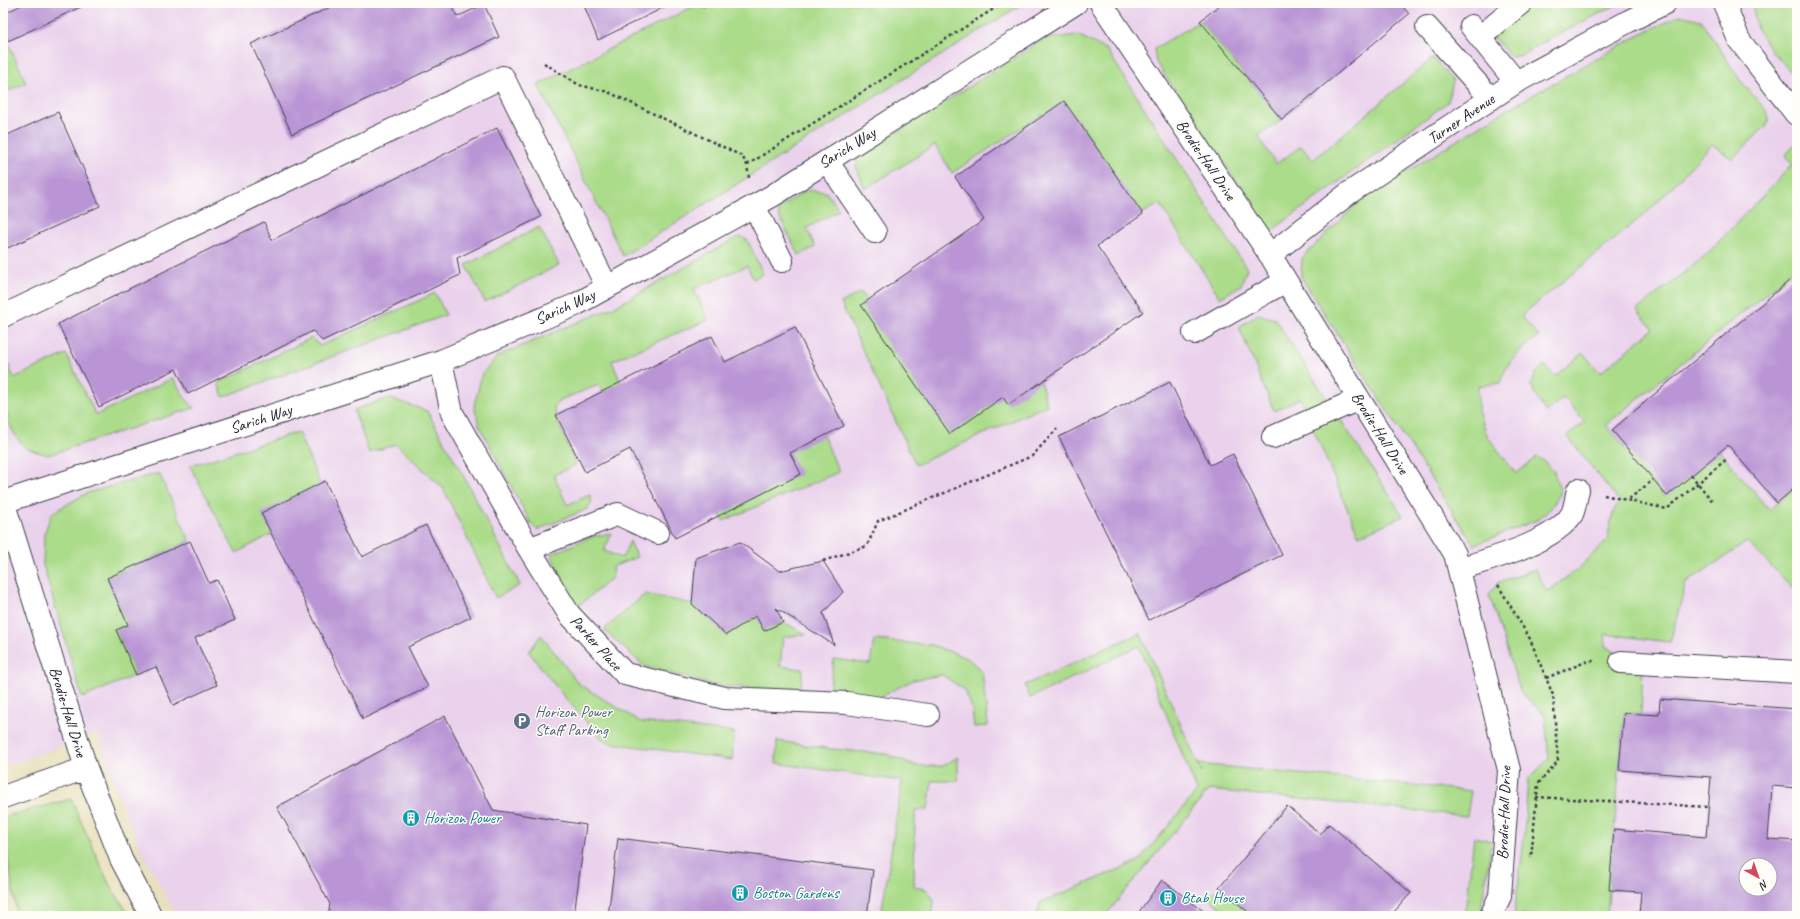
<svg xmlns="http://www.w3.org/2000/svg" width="1800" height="919" viewBox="0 0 1800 919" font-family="Caveat,sans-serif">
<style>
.built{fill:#ead1ec;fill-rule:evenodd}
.green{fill:#abdc8a;stroke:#667f62}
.building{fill:#ba95d5;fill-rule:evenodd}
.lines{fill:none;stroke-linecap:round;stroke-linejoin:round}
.minor-casing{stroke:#403e4e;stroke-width:24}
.path{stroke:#403e4e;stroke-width:2.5;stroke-dasharray:3 3;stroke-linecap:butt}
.minor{stroke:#fff;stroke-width:22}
.labels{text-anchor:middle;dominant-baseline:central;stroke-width:3;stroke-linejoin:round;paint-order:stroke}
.street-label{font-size:16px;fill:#22223b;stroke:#fdfcf7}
.service-label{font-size:16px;fill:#4e5e75;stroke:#fdfcf7;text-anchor:start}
.culture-label{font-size:16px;fill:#0d838f;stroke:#fdfcf7;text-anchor:start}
</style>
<rect width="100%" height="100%" fill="#fdfcf7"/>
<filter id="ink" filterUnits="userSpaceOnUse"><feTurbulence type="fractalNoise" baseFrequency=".025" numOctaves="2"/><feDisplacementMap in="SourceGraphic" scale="8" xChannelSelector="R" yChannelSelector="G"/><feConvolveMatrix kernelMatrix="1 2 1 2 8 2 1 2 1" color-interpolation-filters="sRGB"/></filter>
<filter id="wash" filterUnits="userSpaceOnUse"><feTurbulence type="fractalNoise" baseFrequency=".012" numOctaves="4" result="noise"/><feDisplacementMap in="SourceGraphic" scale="16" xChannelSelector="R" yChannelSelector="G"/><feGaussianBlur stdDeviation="0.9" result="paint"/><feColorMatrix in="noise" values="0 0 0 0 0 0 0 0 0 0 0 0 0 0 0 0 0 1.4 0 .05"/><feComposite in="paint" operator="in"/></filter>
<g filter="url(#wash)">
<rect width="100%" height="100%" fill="#e8e0bb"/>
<path class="built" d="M3,3H1797V916H177L141,850L123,806L98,733L3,767ZM1746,865H1770V889H1746Z"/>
<path class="green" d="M700,3H1024L623,256L538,85Z
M1532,3H1620L1540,44L1522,55L1511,57L1491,35Z
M1752,3H1797V78L1773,53L1757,29Z
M1680,15L1701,20L1740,80L1765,109L1769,117L1767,125L1732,159L1712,144L1651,209L1521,316L1539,336C1521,350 1507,360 1500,383L1478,386V411L1488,437L1516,474L1538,456L1553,470L1561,492L1551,508L1539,519L1474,545L1301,277L1302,258L1360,201L1501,113L1630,40Z
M1200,21L1282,120L1258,136L1276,164L1301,146L1313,160L1433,58L1453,81L1448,102L1270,232L1156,62L1154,49Z
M3,31L26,83L3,93Z
M1078,35L1107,50L1247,269L1241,285L1220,298L1160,204L1139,215L1078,120L1041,115L952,173L935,145L865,189L856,166L859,156L1044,39Z
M1797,142V268L1606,425L1664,496L1720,451L1769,510L1797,487V592L1747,542L1686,583L1670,642L1605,634L1606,647L1643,667L1641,714L1624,713L1607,916H1514L1523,848L1528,779L1549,759L1545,715L1521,693L1489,595L1497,583L1535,569L1547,592L1579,568L1607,540L1613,513L1619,501L1567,436L1585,422L1564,397L1546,412L1538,400L1531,385L1536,373L1544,365L1555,376L1583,353L1600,373L1653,329L1637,310L1705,256L1793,164L1785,156Z
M807,190L826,192L839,210L807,228L815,247L799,255L779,216V210L782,206Z
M539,227L559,265L485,302L466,265Z
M742,237L748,241L763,274L753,279L747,266L694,289L708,320L612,361L626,396L608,403L599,385L562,399L554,406L556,418L576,465L554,475L567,505L590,495L592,501L587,509L537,530L531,524L479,425L474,406L482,374L498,356L616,306L736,238Z
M861,292L946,415L1035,362L1047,405L916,465L841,303Z
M435,293L446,315L223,397L218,383L311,338L320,346Z
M1258,314L1275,319L1403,516L1359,536L1300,398L1274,411L1239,327Z
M3,352L14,378L66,354L96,415L173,378L185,398L194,408L48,455C41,453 31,451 25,447C0,424 3,384 3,352Z
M389,398L427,411L465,479L520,585L496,598L443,488L396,444L369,453L354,410Z
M819,425L839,472L723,521L714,497L776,443Z
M298,432L320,484L272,534L236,553L190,466Z
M159,473L190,541L107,578L128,625L116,630L136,675L82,698L43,565L44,534L52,513L87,493Z
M612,533L604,551L622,558L630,541L637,557L612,567L613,577L576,608L551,554L591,537Z
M645,594L692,604L726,634L756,616L764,630L783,622L806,634L783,637L780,666L803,669L800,691L717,686L644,666L604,630Z
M1140,633L1202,773L1198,764L1471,791L1467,816L1209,790L1105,916H1037L1040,903L1139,861L1197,791L1139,646L1030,698L1025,685Z
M541,635L579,684L641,722L734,732L732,760L605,742L566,699L529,652Z
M874,640L932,645L967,658L982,671L988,726L974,727L972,709L965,690L942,675L913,680L874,700L829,693L834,659L870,664Z
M777,741L832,749L886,754L917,766H943L958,757V781H932L928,810H915L914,887L926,889L934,900L932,916H881L902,781L776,763Z
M71,799L109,884L130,916H17L3,829V817Z
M1474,837L1492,841L1480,916H1465Z
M1219,888L1253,916H1232L1208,898Z"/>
<g id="blocks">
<path class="building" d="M26,3H89L8,41L3,30V14Z
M339,3H451L457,17L484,4L499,37L292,134L251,44Z
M583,3H673L598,40Z
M700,3H715L703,8Z
M1222,3H1400L1409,14L1282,120L1200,21Z
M1064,101L1143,214L1097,246L1143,312L1008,405L1003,397L950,434L861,305L984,220L955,177Z
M58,112L100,206L3,250V137Z
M497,128L541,217L457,258L460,275L322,341L313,331L188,394L176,369L99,407L58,324L264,222L272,240Z
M1797,274V486L1777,503L1728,445L1667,496L1612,430Z
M795,327L844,426L790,453L801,474L675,538L630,449L585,472L556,415L712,336L725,362Z
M1170,382L1210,465L1233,454L1282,555L1149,620L1059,437Z
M325,481L362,557L426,525L471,617L408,647L428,687L363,719L261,513Z
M190,541L209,583L217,580L235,620L195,638L217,685L173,705L156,667L136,675L116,630L128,625L107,578Z
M740,542L779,571L823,561L843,592L823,613L834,645L776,608L783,622L764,631L756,616L726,635L692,604L696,558Z
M1660,699L1797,709V788L1772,786L1768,839L1797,841V916L1639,915L1641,892L1609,890L1614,829L1706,837L1711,777L1619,770L1624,713L1659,715ZM1746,865H1770V889H1746Z
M445,716L493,810L586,825L574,916H328L330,904L277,807Z
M1287,806L1320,834L1329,824L1411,893L1393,913L1395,916H1253L1219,888Z
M618,838L873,870L867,916H608Z
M1162,880L1210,916H1136Z"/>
</g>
</g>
<g filter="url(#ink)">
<use href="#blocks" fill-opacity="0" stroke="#403e4e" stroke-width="1"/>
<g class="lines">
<g class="minor-casing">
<path id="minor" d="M1101,3L1270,255L1455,554L1509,770L1500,896L1491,916
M1724,3L1739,40L1796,114
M1471,26L1516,82
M1427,27L1491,99
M1480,37L1521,3
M827,161L875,232
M754,206L782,261
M1270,255L1349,193L1516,82L1629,21L1665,3
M3,316L503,77L607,287
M1194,333L1286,281
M441,361L452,413L529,549L569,614L625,674L725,698L847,703L928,715
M1273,437L1359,399
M3,501L86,768L121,859L151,916
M3,502L441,361L575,305L772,196L1076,3
M529,549L618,514L658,533
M1459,569C1490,559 1555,542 1572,514C1575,508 1576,497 1578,490
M1621,662L1797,672
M3,797L86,768"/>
</g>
<path class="path" d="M544,63L579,85L608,92L742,156L747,165L749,178
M1795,150L1797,152
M747,165L1003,3
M1691,475L1713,502
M1604,495L1667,509L1728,458
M1629,499L1653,480
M823,561L867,546L878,521L1032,456L1057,429
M1498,585L1530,639L1553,695L1558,761L1538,784L1531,858
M1546,678L1588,661H1594
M1536,797L1708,807
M1523,916L1524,910"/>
<use href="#minor" class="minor"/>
</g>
</g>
<defs>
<g id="parking-disc" transform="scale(0.9)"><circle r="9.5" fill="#5c6f8a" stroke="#fdfcf7"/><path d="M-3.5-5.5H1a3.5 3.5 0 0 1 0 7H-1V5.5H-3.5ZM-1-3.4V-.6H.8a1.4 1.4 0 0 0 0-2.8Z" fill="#fff"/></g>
<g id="building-disc" transform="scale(0.9)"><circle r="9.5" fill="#0f9aa8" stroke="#fdfcf7"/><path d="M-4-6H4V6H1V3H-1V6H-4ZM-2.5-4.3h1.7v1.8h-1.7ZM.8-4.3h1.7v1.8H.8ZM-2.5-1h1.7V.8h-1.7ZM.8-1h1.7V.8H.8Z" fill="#fff"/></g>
</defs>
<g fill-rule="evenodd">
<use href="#parking-disc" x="522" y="721"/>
<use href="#building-disc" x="411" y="818"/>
<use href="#building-disc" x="740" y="893"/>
<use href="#building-disc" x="1168" y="898"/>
</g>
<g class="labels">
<g class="street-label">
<text transform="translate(1461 119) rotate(-34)">Turner Avenue</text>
<text transform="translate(847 148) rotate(-32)">Sarich Way</text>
<text transform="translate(1206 160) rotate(56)">Brodie-Hall Drive</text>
<text transform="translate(565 307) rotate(-25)">Sarich Way</text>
<text transform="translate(261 419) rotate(-18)">Sarich Way</text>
<text transform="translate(1380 433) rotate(58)">Brodie-Hall Drive</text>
<text transform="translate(596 643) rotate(48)">Parker Place</text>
<text transform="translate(68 712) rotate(73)">Brodie-Hall Drive</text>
<text transform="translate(1504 813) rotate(-88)">Brodie-Hall Drive</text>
</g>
<g class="service-label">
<text x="535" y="712">Horizon Power<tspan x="535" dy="18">Staff Parking</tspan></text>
</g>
<g class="culture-label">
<text x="424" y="818">Horizon Power</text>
<text x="753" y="893">Boston Gardens</text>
<text x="1181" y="898">Btab House</text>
</g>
</g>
<rect width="1800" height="919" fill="none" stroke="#fdfcf7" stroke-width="16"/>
<g transform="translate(1758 877) rotate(140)"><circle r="19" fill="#fdfcf7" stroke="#a5a5ac"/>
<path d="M0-3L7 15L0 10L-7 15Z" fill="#d1495b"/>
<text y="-6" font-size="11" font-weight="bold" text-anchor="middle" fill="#22223b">N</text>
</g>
</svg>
